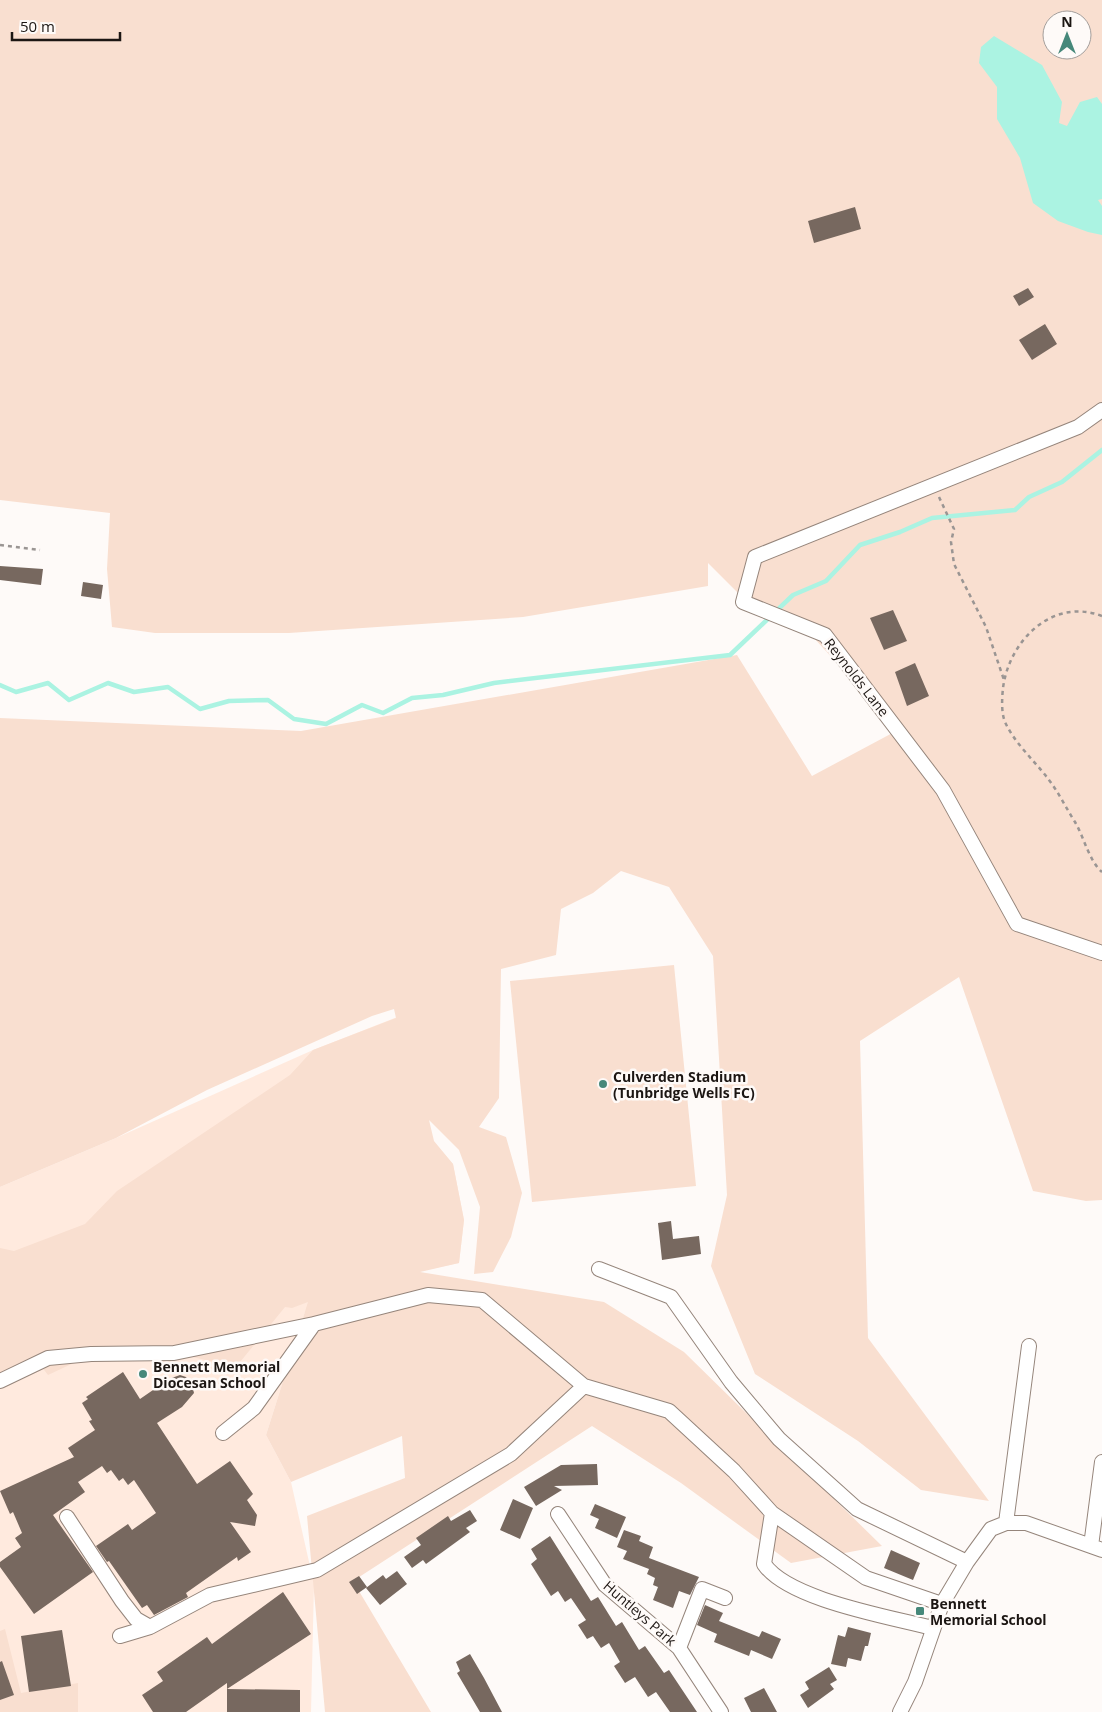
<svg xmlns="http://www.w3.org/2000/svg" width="1102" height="1712" viewBox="0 0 1102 1712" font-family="'Open Sans',sans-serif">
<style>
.built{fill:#ffeade}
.green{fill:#f9dfd0;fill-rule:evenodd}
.water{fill:#abf3e2}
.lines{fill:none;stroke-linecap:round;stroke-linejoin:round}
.stream{stroke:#abf3e2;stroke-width:4.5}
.building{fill:#77685f}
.minor-casing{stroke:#95857b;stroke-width:16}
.path{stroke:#9a9593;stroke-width:2.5;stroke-dasharray:4 4;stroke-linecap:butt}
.minor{stroke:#fff;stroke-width:14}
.poi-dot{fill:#46887a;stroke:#fefaf8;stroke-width:2}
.labels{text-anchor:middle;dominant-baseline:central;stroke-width:5;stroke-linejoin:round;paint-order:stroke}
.street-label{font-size:14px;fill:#1c1613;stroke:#fefaf8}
.poi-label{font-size:14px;font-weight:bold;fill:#1c1613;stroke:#fefaf8;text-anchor:start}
</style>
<rect width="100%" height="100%" fill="#fefaf8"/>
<path class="built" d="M405,1014L433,1141L453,1164L464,1220L459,1263L340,1288L305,1312L266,1435L291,1482L314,1584L311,1712H0V1187L116,1138L313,1050Z"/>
<path class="green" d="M0,0H1102V1200L1086,1201L1033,1191L959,977L860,1041L868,1338L989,1501L921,1490L858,1441L755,1374L711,1266L727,1195L713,956L669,887L621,871L593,893L561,909L556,955L501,969L499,1098L479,1127L506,1137L522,1193L511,1237L493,1272L474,1274L480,1207L459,1150L429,1120L434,1141L453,1164L464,1220L459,1263L420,1272L604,1302L684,1352L882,1546L791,1563L681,1483L592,1426L353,1581L431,1712H325L307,1516L405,1478L402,1436L291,1482L266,1435L308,1302L292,1308L285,1307L236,1367L162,1350L78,1361L48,1375L38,1362L0,1381V1248L14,1251L85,1224L117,1191L290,1075L313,1050L396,1018L394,1009L372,1016L207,1090L116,1138L0,1187V718L301,731L737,655L812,776L898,730L803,626L750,605L708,563V586L523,617L289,633H155L112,627L107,569L110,513L0,500ZM1052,20H1082V50H1052Z
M674,965L696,1186L532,1202L510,981Z
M5,1629L21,1693L78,1683V1712H0V1631Z"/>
<path class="water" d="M994,36L1042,65L1062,102L1059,123L1067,126L1080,102L1097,97L1102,104V199L1098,200L1102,206V235L1088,232L1058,221L1033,203L1020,158L997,119V87L979,63L981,47Z"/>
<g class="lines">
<path class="stream" d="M0,685L16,692L48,683L69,700L108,683L134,692L168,687L200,709L229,701L268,700L294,719L326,724L362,705L383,713L412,698L443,695L494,683L730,655L793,595L826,581L860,545L900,532L932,518L1015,510L1029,497L1062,482L1102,450"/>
</g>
<path class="building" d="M855,207L861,229L814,243L808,221Z
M1028,288L1034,297L1019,306L1013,296Z
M1045,324L1057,344L1032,360L1019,340Z
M0,566L43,569L41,585L0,580Z
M83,582L103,585L101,599L81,596Z
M893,610L907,641L884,650L870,618Z
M915,663L929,696L907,706L895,672Z
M671,1221L673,1239L699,1236L701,1254L662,1260L658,1223Z
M123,1372L140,1399L169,1379L180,1375L186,1377L192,1385L194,1393L182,1407L157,1423L197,1484L230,1461L253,1494L247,1500L257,1515L255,1526L230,1522L251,1552L238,1561L237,1557L186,1593L188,1597L154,1615L147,1605L142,1608L109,1561L107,1562L96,1546L128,1524L132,1530L156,1513L134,1480L128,1485L123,1478L119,1481L111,1470L107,1473L102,1466L78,1482L85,1492L53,1515L93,1572L34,1614L0,1567V1562L21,1547L15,1538L22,1533L13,1512L10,1514L0,1491L74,1457L68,1448L95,1430L89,1421L92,1420L82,1403L88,1399L86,1397Z
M597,1464L598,1485L554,1486L562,1490L536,1506L524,1487L561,1465Z
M513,1499L533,1508L520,1539L500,1530Z
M595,1504L626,1517L617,1538L595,1528L599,1519L590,1515Z
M470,1510L477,1521L466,1528L470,1532L426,1564L423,1560L412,1568L404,1557L421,1545L416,1538L448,1516L451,1521Z
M624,1530L641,1536L639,1541L653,1547L649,1558L699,1577L690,1595L679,1591L673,1608L653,1600L658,1587L653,1585L655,1578L647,1574L649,1569L623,1559L627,1551L617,1547Z
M550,1536L591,1601L598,1597L616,1626L622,1622L639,1650L645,1646L664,1673L669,1670L697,1712H670L656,1692L648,1697L635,1677L625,1683L614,1666L620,1662L609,1643L601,1648L593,1636L587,1639L578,1625L586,1620L571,1598L565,1602L558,1591L551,1596L531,1564L537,1559L531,1549Z
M891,1550L920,1563L913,1580L884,1568Z
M397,1571L407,1584L380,1605L366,1588L383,1575L386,1579Z
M359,1576L367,1587L357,1594L349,1582Z
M283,1592L311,1634L227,1689L300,1690V1712H227V1683L186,1712H153L142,1695L163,1681L157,1672L207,1637L212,1644Z
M705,1605L723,1613L719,1621L759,1637L762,1631L781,1639L772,1659L751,1650L749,1656L714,1642L717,1634L697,1625Z
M848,1627L871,1633L868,1646H865L861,1661L848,1658L846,1667L831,1664L838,1635L845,1637Z
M62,1630L71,1686L29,1692L21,1636Z
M470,1654L484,1678L502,1712H480L457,1673L460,1671L456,1662Z
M2,1661L14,1695L0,1700V1662Z
M829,1667L837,1680L830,1684L834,1689L808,1708L800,1695L809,1689L805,1682Z
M764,1688L777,1712H751L744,1698Z"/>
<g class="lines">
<g class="minor-casing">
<path id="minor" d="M1102,410L1078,427L755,557L743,602L825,635L943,790L1017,924L1102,953
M599,1269L671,1297L731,1382L779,1439L857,1509L967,1562
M0,1381L48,1358L91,1354L174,1353L314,1324
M223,1433L254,1408L314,1324L428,1295L482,1300L584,1386
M772,1513L764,1564C788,1600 891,1617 932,1628
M558,1514L605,1585L679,1648L721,1712
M67,1517L122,1601L136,1619L150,1627
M1006,1523L1029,1346
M1091,1546L1102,1462
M120,1636L150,1627L210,1595L317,1570L511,1454L584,1386L669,1411L734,1471L772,1513L866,1578L942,1604
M679,1648L702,1589L725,1598
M900,1712L915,1682L942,1604L967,1562L991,1529L1006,1523H1026L1102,1550"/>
</g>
<path class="path" d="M939,497L954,529L951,542L954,564L986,627L1004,680
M0,545L40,550
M1102,616C1052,597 1009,641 1003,688C1002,698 1001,712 1005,722C1015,744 1035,761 1049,780C1059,793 1066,808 1075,822C1084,837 1089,861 1102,872"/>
<use href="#minor" class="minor"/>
</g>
<g class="poi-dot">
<circle cx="603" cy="1084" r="5"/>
<circle cx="143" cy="1374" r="5"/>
<rect x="915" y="1606" width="10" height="10" rx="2.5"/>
</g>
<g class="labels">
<g class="street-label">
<text transform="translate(857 677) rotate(52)">Reynolds Lane</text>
<text transform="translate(640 1613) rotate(41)">Huntleys Park</text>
</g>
<g class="poi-label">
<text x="613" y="1076">Culverden Stadium<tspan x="613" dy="16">(Tunbridge Wells FC)</tspan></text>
<text x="153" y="1366">Bennett Memorial<tspan x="153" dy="16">Diocesan School</tspan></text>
<text x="930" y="1603">Bennett<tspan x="930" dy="16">Memorial School</tspan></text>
</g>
</g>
<g transform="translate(1067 35)"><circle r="24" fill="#fefaf8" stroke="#a49f9c"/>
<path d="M0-4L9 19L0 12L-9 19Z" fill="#46887a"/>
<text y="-8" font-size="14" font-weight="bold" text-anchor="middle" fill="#1c1613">N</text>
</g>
<path d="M12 32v8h108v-8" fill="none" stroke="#1c1613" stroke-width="2.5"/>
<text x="20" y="32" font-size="15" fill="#1c1613" stroke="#fefaf8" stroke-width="4" paint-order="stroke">50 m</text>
</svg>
